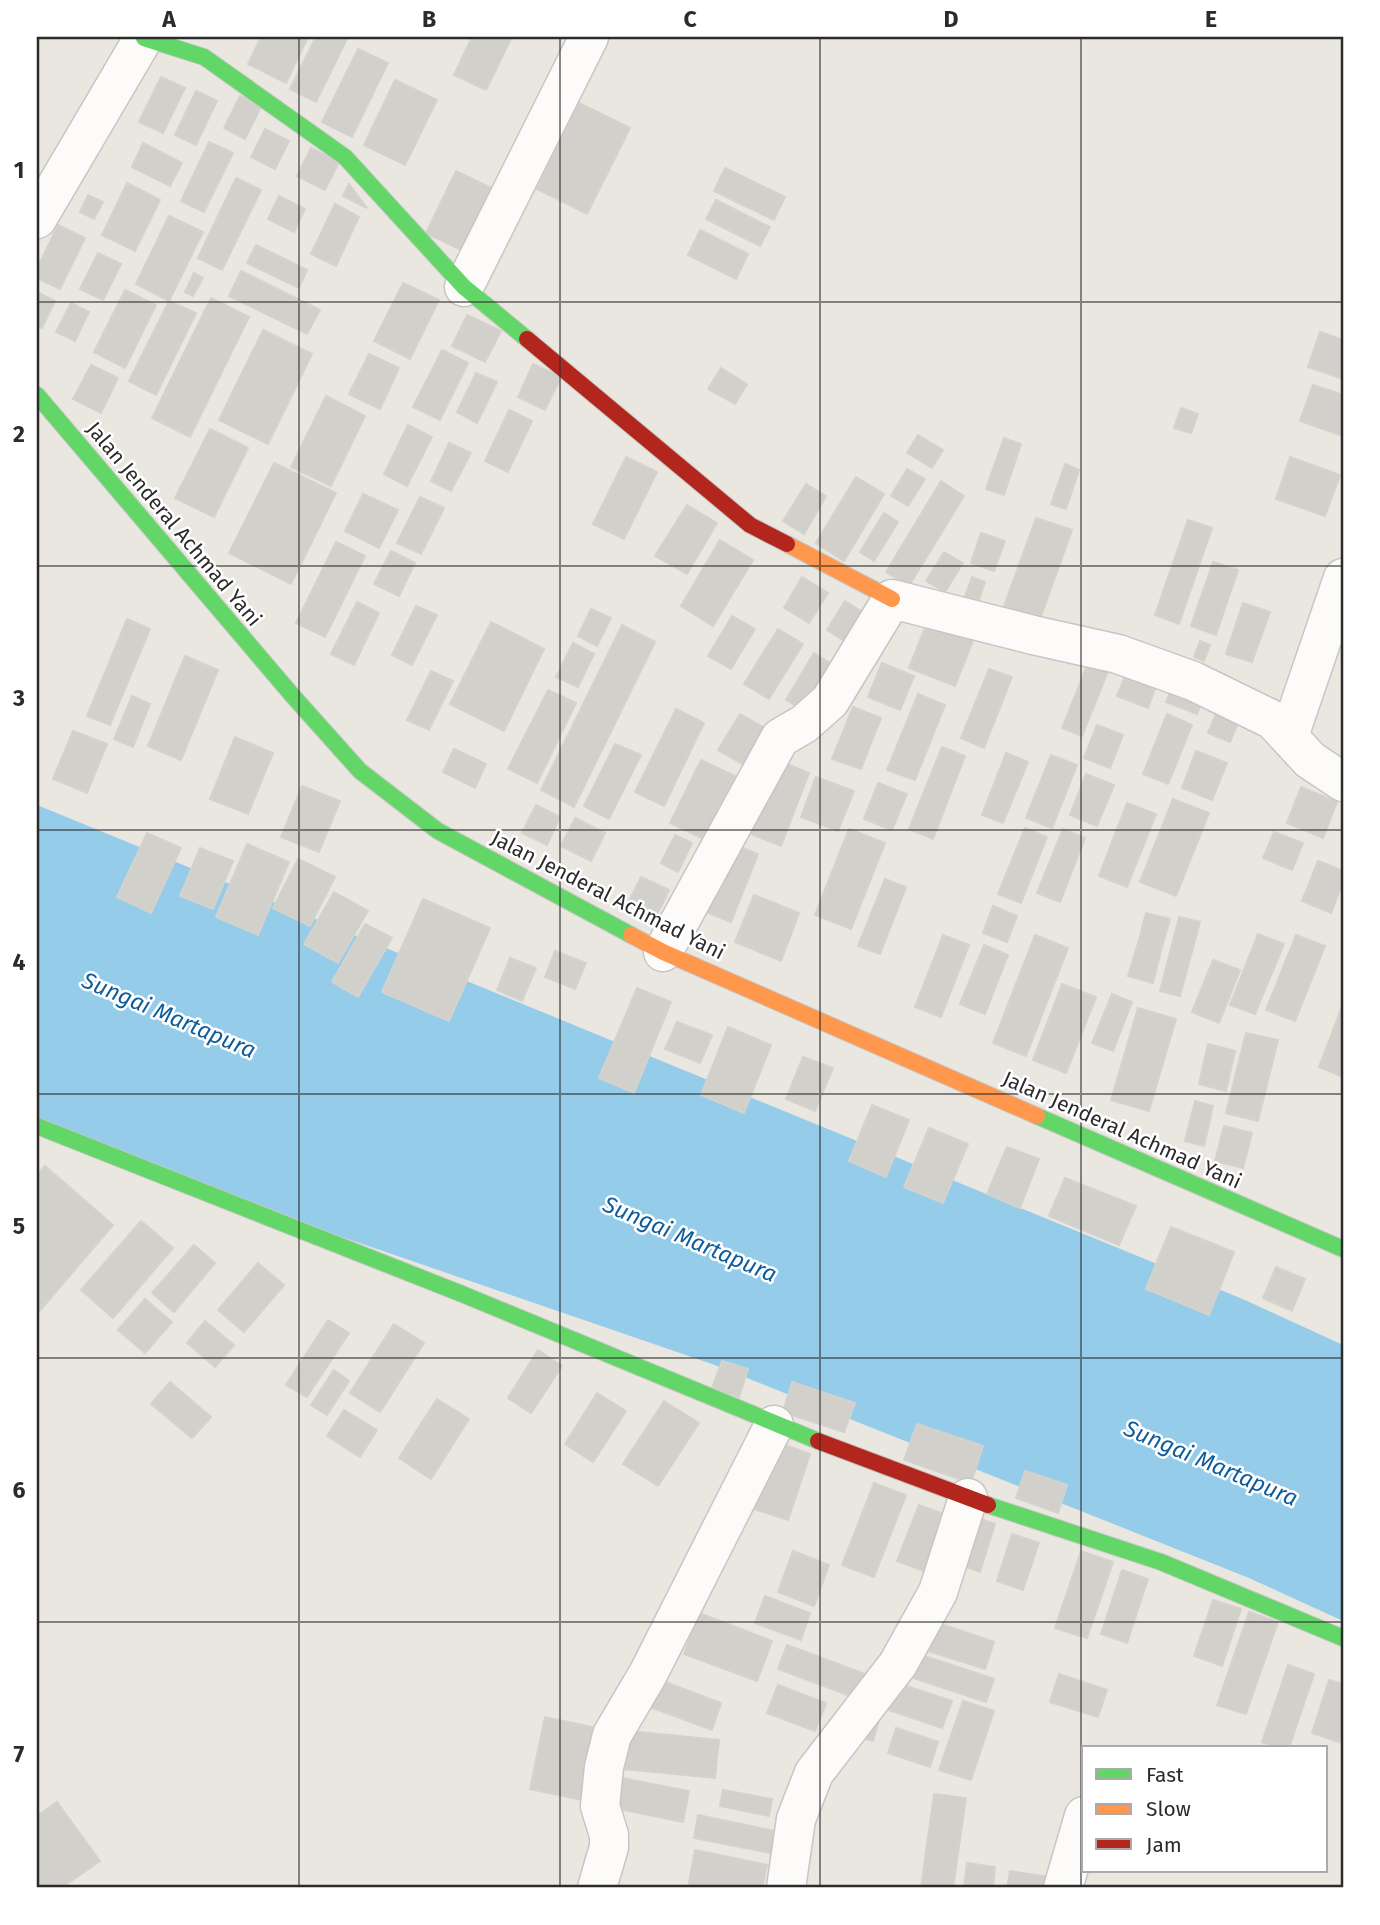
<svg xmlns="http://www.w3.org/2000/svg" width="1380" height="1925" viewBox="0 0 1380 1925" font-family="'Fira Sans',sans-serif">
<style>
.water{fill:#95ccea}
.building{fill:#d2d0cb;stroke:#d4d2cd;stroke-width:2}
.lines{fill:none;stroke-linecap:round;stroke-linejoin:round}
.street-casing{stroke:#c7c6c5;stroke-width:41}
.fast-casing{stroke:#c7c6c5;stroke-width:18}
.slow-casing{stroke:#c7c6c5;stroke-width:18}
.jam-casing{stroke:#c7c6c5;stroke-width:18}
.street{stroke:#fcfbfa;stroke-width:38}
.fast{stroke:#63d668;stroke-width:16}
.slow{stroke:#ff974d;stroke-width:16}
.jam{stroke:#b3261e;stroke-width:16}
.grid{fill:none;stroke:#2b2b2b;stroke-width:2;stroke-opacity:0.55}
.labels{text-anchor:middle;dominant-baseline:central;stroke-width:5;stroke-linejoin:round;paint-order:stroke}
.street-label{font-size:21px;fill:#2b2b2b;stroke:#fff}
.water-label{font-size:23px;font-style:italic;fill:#0e5c9c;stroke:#fff}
.neatline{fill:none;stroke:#2b2b2b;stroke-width:2.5}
.grid-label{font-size:23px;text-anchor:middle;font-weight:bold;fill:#2b2b2b}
</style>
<rect width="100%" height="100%" fill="#eae7e0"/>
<path class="water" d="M37,805L1245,1300L1343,1345V1621L1249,1578L712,1364L106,1156L37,1124Z"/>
<path class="building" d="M261,37H308L286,83L248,64Z
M316,37H348L316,102L290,89Z
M472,37H512L486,90L454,75Z
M358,49L388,63L352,137L322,122Z
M161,77L185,88L163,133L139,122Z
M395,80L437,100L405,165L364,145Z
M196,91L217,101L196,145L175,135Z
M240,96L261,107L245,139L224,128Z
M579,103L630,128L587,214L537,189Z
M265,129L289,141L275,169L251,157Z
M209,142L233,153L204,212L181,201Z
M143,143L182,163L170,186L132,167Z
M311,148L339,162L325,190L297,176Z
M725,168L785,197L774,220L714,191Z
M456,171L491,188L461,250L426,233Z
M236,178L261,190L222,270L198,258Z
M127,183L160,200L135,251L102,235Z
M349,184L367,208L343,196Z
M88,195L103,202L94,219L80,212Z
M279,196L305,209L294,232L268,219Z
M716,200L770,227L760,246L706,219Z
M335,204L359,217L336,266L311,254Z
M169,216L203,232L169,301L136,284Z
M58,225L85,238L60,289L37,278V269Z
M700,230L748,254L736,279L688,255Z
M256,245L307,270L299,288L247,263Z
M98,253L121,264L103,300L80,289Z
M241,271L320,310L307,334L229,296Z
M194,273L203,278L193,296L185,292Z
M403,283L439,300L410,359L374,341Z
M125,290L156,305L125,368L94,352Z
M37,292L55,301L42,328L37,326Z
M211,298L249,317L190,437L152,418Z
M169,301L196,313L156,395L129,381Z
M71,303L89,312L75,341L56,332Z
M467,315L501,331L485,362L452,346Z
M263,330L312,354L268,444L219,420Z
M1320,332L1343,340V379L1308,367Z
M442,350L468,363L440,420L413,407Z
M369,354L399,368L380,409L349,394Z
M533,364L561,377L545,410L518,397Z
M91,365L118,378L101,413L73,399Z
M721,368L747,384L735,404L708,389Z
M476,373L497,382L477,423L457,412Z
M1313,385L1343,395V436L1300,421Z
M326,396L365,416L331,486L291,467Z
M1181,408L1198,414L1191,433L1174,428Z
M509,410L532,421L508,472L485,461Z
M408,425L432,437L407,486L384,474Z
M210,429L248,448L214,517L175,498Z
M918,435L943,450L932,468L907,453Z
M1004,438L1021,444L1004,495L986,489Z
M449,443L471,453L451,491L431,481Z
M626,457L657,472L624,539L593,524Z
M1290,457L1340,475L1325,516L1276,499Z
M274,463L336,493L291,584L229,553Z
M1065,464L1079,470L1066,509L1051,504Z
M907,469L925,479L908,506L891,496Z
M856,477L884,494L844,561L816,543Z
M941,481L964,496L909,586L886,572Z
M806,484L826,496L804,534L783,521Z
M363,494L398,510L379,548L345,531Z
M420,497L444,508L421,554L397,543Z
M687,505L717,523L687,574L655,556Z
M884,513L898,522L874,561L860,552Z
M1036,518L1072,530L1039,622L1003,609Z
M1188,520L1212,528L1179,624L1155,615Z
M981,533L1005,541L994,571L971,563Z
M720,540L753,560L713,626L681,606Z
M336,542L365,556L325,637L296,623Z
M391,551L415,563L399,596L374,584Z
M944,552L963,563L945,592L926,581Z
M1213,562L1238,570L1216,635L1191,626Z
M802,577L828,593L809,623L784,608Z
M972,577L985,582L976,608L962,604Z
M845,601L869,616L851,645L827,630Z
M357,602L379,613L354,665L331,654Z
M1243,603L1270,612L1252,662L1226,654Z
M416,606L437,615L412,665L392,655Z
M591,609L611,618L597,646L578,636Z
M732,616L755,629L731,669L708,656Z
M127,619L150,629L110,725L87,716Z
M928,620L974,638L955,686L909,668Z
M491,622L544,649L504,731L450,704Z
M622,625L655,642L574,807L541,790Z
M778,629L803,644L769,699L744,684Z
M1200,641L1210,645L1204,661L1194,657Z
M573,643L594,654L578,687L556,677Z
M814,653L835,666L807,712L786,700Z
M185,656L218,670L181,760L148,746Z
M1089,661L1109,669L1082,736L1062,728Z
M882,663L914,676L900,710L868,697Z
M1129,666L1159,678L1148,708L1117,696Z
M989,669L1012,677L984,748L961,738Z
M431,671L453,681L429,730L407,720Z
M1174,682L1205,694L1197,714L1166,702Z
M548,690L576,703L537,783L508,769Z
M918,694L945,705L915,780L887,770Z
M132,696L150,704L133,747L114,739Z
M853,707L881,718L861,769L832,759Z
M1219,707L1241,716L1230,742L1208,733Z
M676,709L704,723L664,806L635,792Z
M740,714L768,730L746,766L718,750Z
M1167,714L1192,725L1168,784L1143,774Z
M1097,725L1123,735L1110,768L1084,758Z
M73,731L107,744L87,793L53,779Z
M235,737L273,753L248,814L210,799Z
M615,744L641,755L609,819L584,806Z
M942,747L965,756L933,839L909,829Z
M454,749L486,764L475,788L443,772Z
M1196,751L1227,763L1212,800L1182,788Z
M1006,753L1028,762L1003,823L982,815Z
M1051,755L1077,765L1052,828L1026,818Z
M773,758L809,773L781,846L744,831Z
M701,760L735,776L704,839L670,823Z
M1086,774L1114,785L1097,826L1070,815Z
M816,777L854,791L838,831L801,817Z
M878,783L907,794L892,830L864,819Z
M302,786L340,801L319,852L281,837Z
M1301,787L1337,802L1323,838L1287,823Z
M1173,799L1209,813L1176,896L1140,882Z
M1127,803L1156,814L1127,887L1099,876Z
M536,805L560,817L547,845L522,833Z
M575,818L605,833L591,861L561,846Z
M1025,828L1047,837L1021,903L998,894Z
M849,829L885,843L851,929L815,915Z
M1063,829L1085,838L1060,902L1037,893Z
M1274,832L1303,843L1292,870L1263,858Z
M147,833L181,848L151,913L117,897Z
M675,835L692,843L678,872L661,863Z
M730,843L758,854L731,922L703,911Z
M247,844L289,862L258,935L216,917Z
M200,848L233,861L213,909L180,896Z
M298,859L335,877L310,926L273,908Z
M1318,861L1343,871V882L1331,913L1302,901Z
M641,877L669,890L657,915L629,901Z
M885,879L906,887L880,954L858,946Z
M334,892L368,911L338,963L304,944Z
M754,895L799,913L781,961L735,942Z
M423,899L490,928L449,1021L382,992Z
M993,906L1017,916L1007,942L983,933Z
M1146,913L1170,919L1162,947L1139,940Z
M1179,917L1200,922L1180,996L1160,991Z
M365,924L392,938L358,997L332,982Z
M1258,934L1284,944L1255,1014L1230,1005Z
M943,935L969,945L941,1017L915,1007Z
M1035,935L1068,948L1026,1056L993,1043Z
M1296,935L1325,946L1295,1021L1266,1010Z
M1139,940L1162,947L1153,983L1128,976Z
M984,945L1008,955L985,1014L960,1004Z
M555,951L586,963L575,989L545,977Z
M510,958L536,968L522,1001L497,990Z
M1213,960L1240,970L1219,1023L1192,1012Z
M1062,984L1096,997L1066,1073L1033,1060Z
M637,988L671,1002L634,1093L599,1078Z
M1112,994L1132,1002L1113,1051L1092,1043Z
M1343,1004V1077L1319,1067Z
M1138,1008L1176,1019L1149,1111L1111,1100Z
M677,1022L712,1035L700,1063L665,1049Z
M728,1027L771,1045L744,1113L701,1095Z
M1246,1033L1278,1040L1258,1121L1226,1113Z
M1208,1044L1235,1051L1226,1091L1199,1084Z
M803,1057L833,1068L815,1111L786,1099Z
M1195,1101L1213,1106L1204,1146L1185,1141Z
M872,1105L909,1120L886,1177L849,1161Z
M1224,1126L1252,1133L1243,1168L1215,1161Z
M929,1128L968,1144L943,1203L904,1187Z
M1007,1147L1039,1159L1020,1208L987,1194Z
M45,1166L113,1225L37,1314V1175Z
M1065,1178L1136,1206L1119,1245L1049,1216Z
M141,1221L173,1248L113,1318L81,1290Z
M1171,1227L1234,1252L1209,1315L1146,1289Z
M194,1245L215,1263L174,1312L152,1293Z
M258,1263L284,1285L244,1332L218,1310Z
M1276,1267L1305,1279L1292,1311L1263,1298Z
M145,1299L172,1322L145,1353L118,1330Z
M328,1320L349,1333L307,1397L286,1385Z
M205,1321L234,1345L215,1367L187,1343Z
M394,1324L424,1343L380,1412L350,1393Z
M538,1350L562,1366L531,1413L508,1398Z
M722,1361L748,1369L739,1397L712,1388Z
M334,1370L349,1381L327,1415L311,1405Z
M170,1382L211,1417L192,1438L151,1404Z
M792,1382L855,1403L844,1432L783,1412Z
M597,1393L626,1411L593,1462L565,1444Z
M437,1399L469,1419L431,1479L399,1458Z
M664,1401L699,1423L658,1486L623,1464Z
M344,1410L377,1430L360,1457L327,1436Z
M917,1424L983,1446L971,1483L904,1460Z
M774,1441L810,1454L788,1520L751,1508Z
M1025,1471L1067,1485L1058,1513L1016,1498Z
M874,1483L906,1495L874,1577L842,1565Z
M919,1505L955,1518L934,1575L897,1561Z
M966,1514L995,1524L980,1572L949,1561Z
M1012,1534L1039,1543L1023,1590L997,1581Z
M793,1551L829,1565L814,1606L778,1592Z
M1081,1551L1113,1562L1087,1638L1055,1628Z
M1122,1570L1148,1579L1127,1643L1101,1634Z
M765,1596L810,1613L801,1640L755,1623Z
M1213,1600L1241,1609L1222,1666L1194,1656Z
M1249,1612L1278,1622L1246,1714L1217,1705Z
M699,1613L772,1641L757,1681L684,1654Z
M929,1620L994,1642L985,1669L919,1648Z
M787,1645L865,1674L856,1698L778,1669Z
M915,1653L994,1679L986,1702L908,1676Z
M1288,1665L1314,1674L1289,1748H1280L1262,1742Z
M1059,1674L1107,1690L1098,1717L1050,1702Z
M660,1680L721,1703L712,1730L650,1707Z
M1329,1680L1343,1684V1728L1339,1742L1312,1733Z
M897,1683L952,1701L942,1728L889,1710Z
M778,1685L826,1703L815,1731L767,1713Z
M963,1701L994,1711L971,1780L939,1770Z
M545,1717L597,1728L582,1800L530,1789Z
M866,1717L879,1721L873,1741L859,1737Z
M896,1728L938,1742L930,1767L888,1753Z
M628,1731L719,1740L715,1778L624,1769Z
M611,1776L689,1791L683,1822L605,1806Z
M723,1790L772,1799L769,1816L720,1806Z
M934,1794L966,1798L953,1888H921Z
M57,1802L100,1861L61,1888H37V1816Z
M698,1815L780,1832L776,1854L694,1838Z
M695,1850L767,1865L762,1888H688Z
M967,1863L995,1867L993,1888H964Z
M1010,1871L1050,1877L1049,1888H1007Z"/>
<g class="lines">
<g class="street-casing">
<path id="street" d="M37,219L144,37
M464,287L589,37
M1289,736L1343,578
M663,952L780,738L804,724L830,701L892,599L1033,635L1118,654L1193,681L1273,720L1310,760L1343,782
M597,1888L609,1847V1835L600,1806L604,1767L612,1735L648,1674L774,1425
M786,1888L796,1819L814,1773L898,1664L938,1592L968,1498
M1063,1888L1084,1816"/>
</g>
<g class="fast-casing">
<path id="fast" d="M144,38L204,57L345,157L464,287L527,339
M37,395L292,695L360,771L438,831L631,935
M1037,1116L1343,1249
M37,1126L462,1294L818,1441
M988,1505L1161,1562L1343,1638"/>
</g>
<g class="slow-casing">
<path id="slow" d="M787,544L892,599
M631,935L663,952L1037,1116"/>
</g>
<g class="jam-casing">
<path id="jam" d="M527,339L750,525L787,544
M818,1441L988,1505"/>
</g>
<use href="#street" class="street"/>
<use href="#fast" class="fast"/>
<use href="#slow" class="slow"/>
<use href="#jam" class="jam"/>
</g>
<path class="grid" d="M299,37V1888M560,37V1888M820,37V1888M1081,37V1888M37,302H1343M37,566H1343M37,830H1343M37,1094H1343M37,1358H1343M37,1622H1343"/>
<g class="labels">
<g class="street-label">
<text transform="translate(174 524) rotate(50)">Jalan Jenderal Achmad Yani</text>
<text transform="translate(608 895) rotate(27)">Jalan Jenderal Achmad Yani</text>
<text transform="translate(1122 1130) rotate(24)">Jalan Jenderal Achmad Yani</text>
</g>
<g class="water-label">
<text transform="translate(169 1015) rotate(23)">Sungai Martapura</text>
<text transform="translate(690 1239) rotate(23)">Sungai Martapura</text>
<text transform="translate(1211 1463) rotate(23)">Sungai Martapura</text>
</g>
</g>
<rect width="1380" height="1925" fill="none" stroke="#ffffff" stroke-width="77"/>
<rect x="1082" y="1746" width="245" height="126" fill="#ffffff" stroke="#aaaaaa" stroke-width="2"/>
<rect x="1096" y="1769" width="35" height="10" fill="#63d668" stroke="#aaaaaa" stroke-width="2"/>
<text x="1146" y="1782" font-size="21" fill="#2b2b2b">Fast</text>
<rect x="1096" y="1804" width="35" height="10" fill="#ff974d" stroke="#aaaaaa" stroke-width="2"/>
<text x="1146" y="1816" font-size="21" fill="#2b2b2b">Slow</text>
<rect x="1096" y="1839" width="35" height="10" fill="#b3261e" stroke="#aaaaaa" stroke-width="2"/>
<text x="1146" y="1852" font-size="21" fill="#2b2b2b">Jam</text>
<rect x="38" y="38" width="1304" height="1848" class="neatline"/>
<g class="grid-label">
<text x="169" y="27">A</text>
<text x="429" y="27">B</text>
<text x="690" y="27">C</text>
<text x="951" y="27">D</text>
<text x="1211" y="27">E</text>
<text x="19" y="178">1</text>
<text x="19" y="442">2</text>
<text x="19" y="706">3</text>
<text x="19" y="970">4</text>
<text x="19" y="1234">5</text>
<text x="19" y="1498">6</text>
<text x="19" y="1762">7</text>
</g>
</svg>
